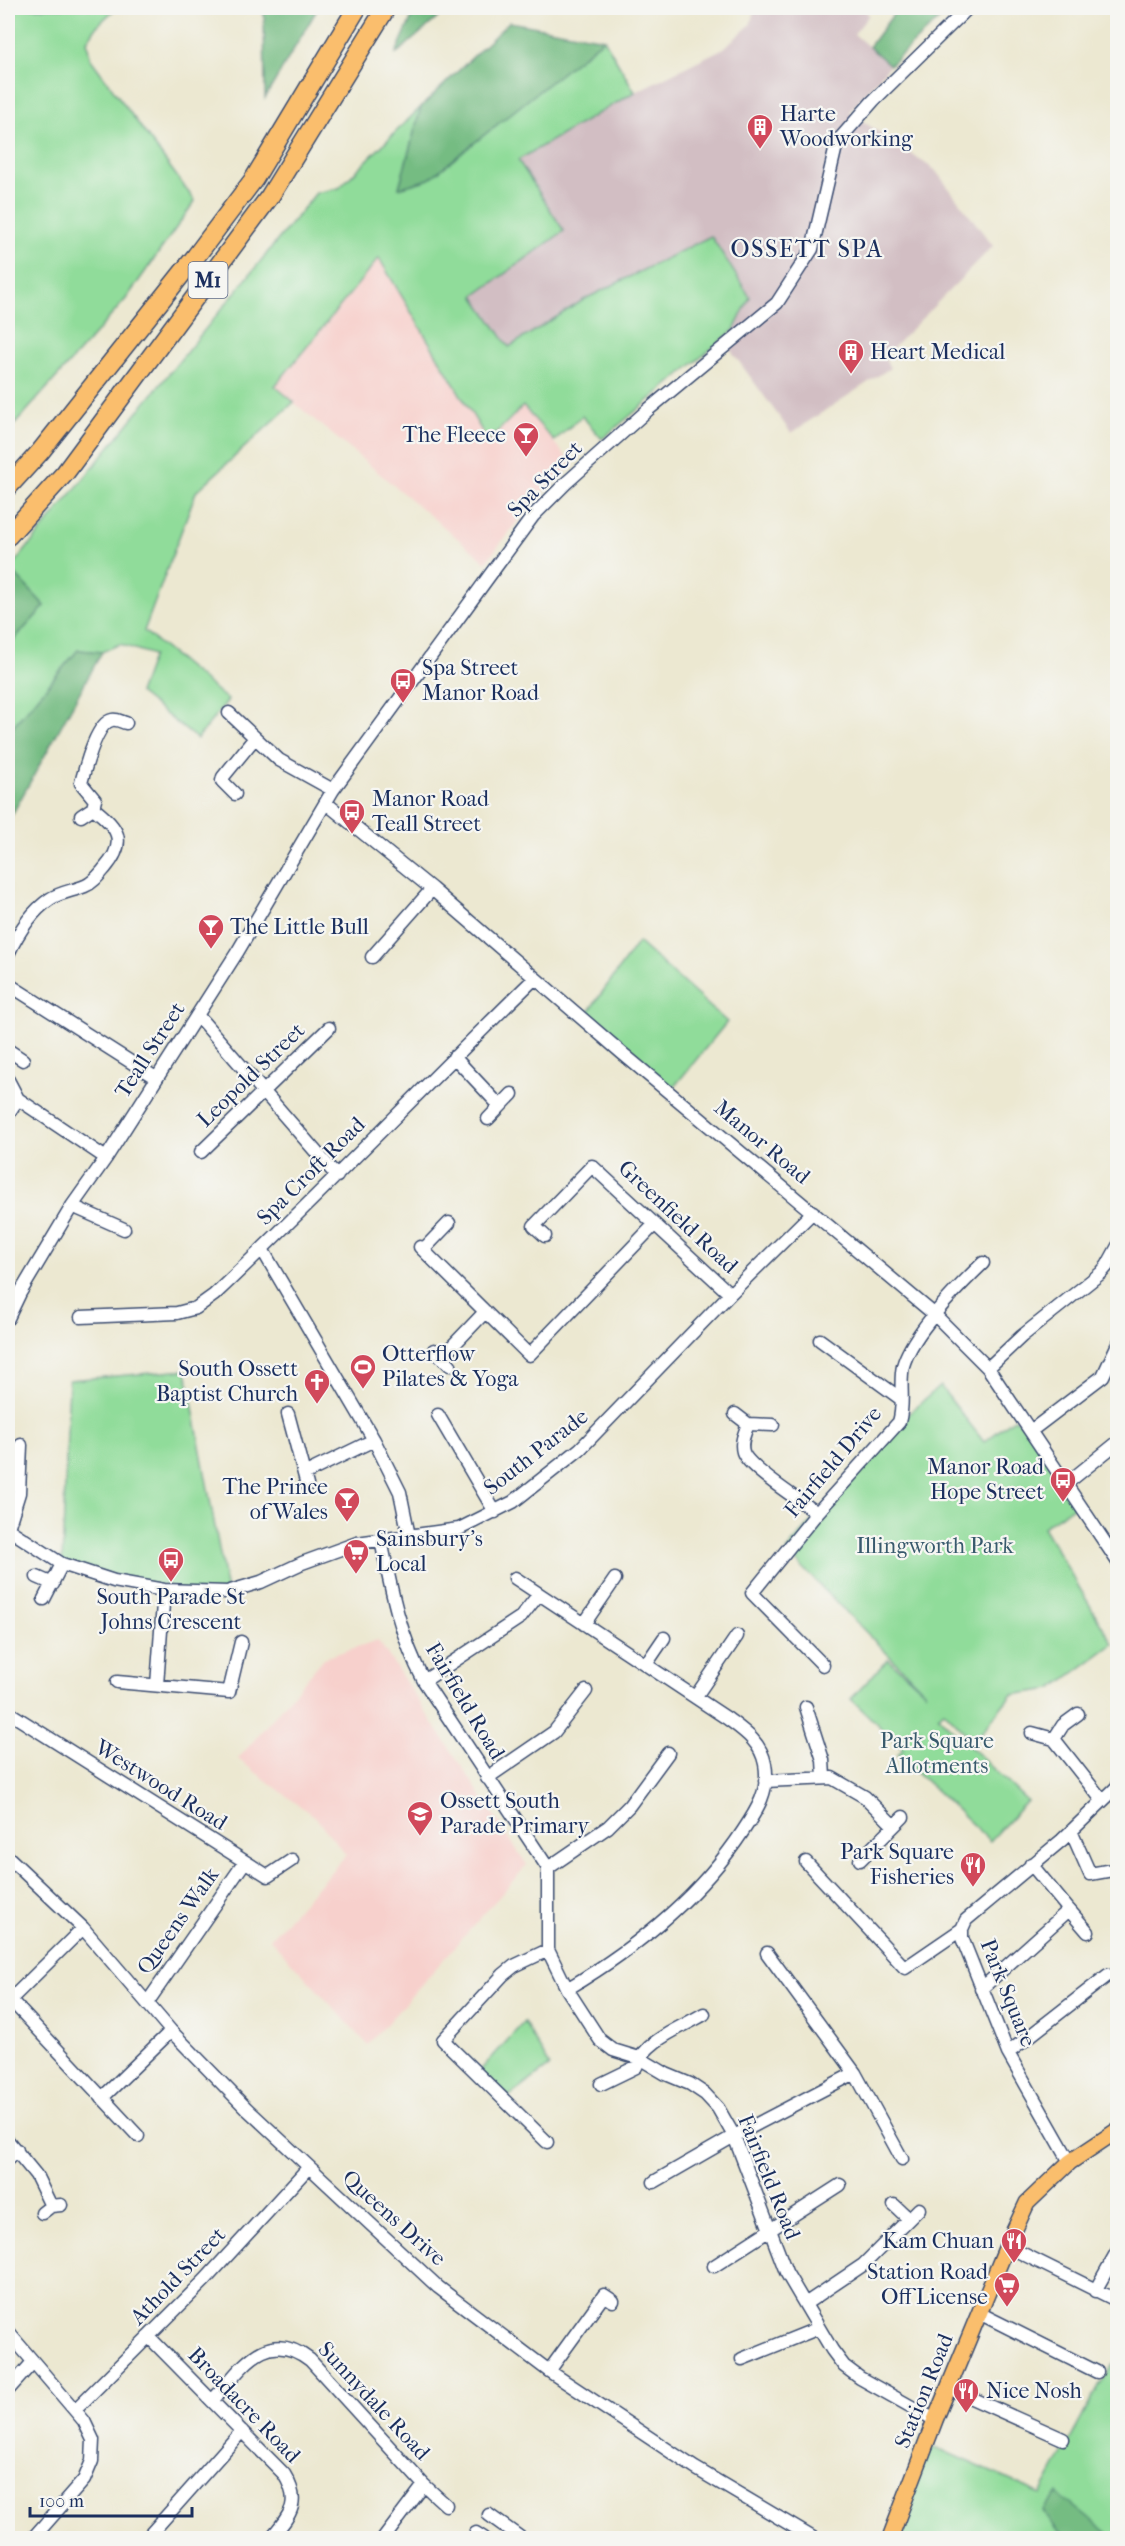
<svg xmlns="http://www.w3.org/2000/svg" width="1125" height="2546" viewBox="0 0 1125 2546" font-family="'IM FELL French Canon',serif">
<style>
.built{fill:#f7d0cc}
.industrial{fill:#d2bec3}
.green{fill:#90dc9a;stroke:#56867c;stroke-width:1.5}
.forest{fill:#74bc82;stroke:#487670;stroke-width:1.5}
.lines{fill:none;stroke-linecap:round;stroke-linejoin:round}
.minor-casing{stroke:#3a4b6f;stroke-width:15}
.major-casing{stroke:#3a4b6f;stroke-width:18}
.highway-casing{stroke:#3a4b6f;stroke-width:21}
.minor{stroke:#fff;stroke-width:12}
.major{stroke:#fabe6d;stroke-width:15}
.highway{stroke:#fabe6d;stroke-width:18}
.labels{text-anchor:middle;dominant-baseline:central;stroke-width:4.5;stroke-linejoin:round;paint-order:stroke}
.shield{fill:#f6f6f2;stroke:#5d6b8a;stroke-width:1.5}
.shield-label{font-size:21px;font-weight:bold;fill:#1b2f5e}
.poi-label{font-size:22px;fill:#1b2f5e;stroke:#f6f6f2;text-anchor:start}
.street-label{font-size:22px;fill:#1b2f5e;stroke:#f6f6f2}
.park-label{font-size:22px;fill:#385a6d;stroke:#f6f6f2}
.neighbourhood-label{font-size:24px;letter-spacing:1.5px;fill:#1b2f5e;stroke:#f6f6f2}
</style>
<rect width="100%" height="100%" fill="#f6f6f2"/>
<filter id="ink" filterUnits="userSpaceOnUse"><feTurbulence type="fractalNoise" baseFrequency=".0167" numOctaves="2"/><feDisplacementMap in="SourceGraphic" scale="12" xChannelSelector="R" yChannelSelector="G"/><feConvolveMatrix kernelMatrix="1 2 1 2 8 2 1 2 1" color-interpolation-filters="sRGB"/></filter>
<filter id="wash" filterUnits="userSpaceOnUse"><feTurbulence type="fractalNoise" baseFrequency=".008" numOctaves="4" result="noise"/><feDisplacementMap in="SourceGraphic" scale="24" xChannelSelector="R" yChannelSelector="G"/><feGaussianBlur stdDeviation="1.35" result="paint"/><feColorMatrix in="noise" values="0 0 0 0 0 0 0 0 0 0 0 0 0 0 0 0 0 1.4 0 .05"/><feComposite in="paint" operator="in"/></filter>
<g filter="url(#wash)">
<rect width="100%" height="100%" fill="#ece8d1"/>
<path class="built" d="M379,258L487,441L523,406L573,465L534,500L486,562L275,387Z
M378,1640L527,1865L368,2045L270,1939L346,1855L316,1818L238,1759L324,1658Z"/>
<path class="industrial" d="M756,8H863L869,15L854,34L890,65L849,112L935,170L993,246L884,357L890,368L791,433L727,345L750,297L585,299L508,347L474,295L564,231L518,161L635,92L724,48L750,25Z"/>
<path class="green" d="M8,8H116L97,26L87,41L90,58L195,201L126,299L8,432Z
M604,39L635,92L518,160L564,231L474,296L509,347L585,299L711,236L750,297L734,330L602,439L582,416L554,441L523,406L488,441L379,258L275,386L294,402L196,492L144,631L228,700L197,739L139,693L153,655L120,644L102,652L78,650L8,732V646L45,606L10,569L316,193L339,188L421,107L399,188L429,179Z
M638,942L727,1022L669,1093L584,1018Z
M186,1370L227,1592H189L62,1564L69,1380Z
M940,1386L984,1442L1014,1419L1032,1430L1079,1503L1043,1527L1113,1644L1052,1689L1011,1695L974,1742L944,1711L938,1716L1027,1801L990,1841L898,1755L903,1749L851,1699L888,1659L926,1693L786,1551L899,1422Z
M524,2022L550,2066L504,2100L477,2074Z
M1117,2360V2538H890L928,2444L1041,2494L1100,2384Z"/>
<path class="forest" d="M264,8H318L265,98Z
M416,8H449L395,55Z
M898,8H951L890,65L869,47Z
M509,22L604,39L429,179L399,188L421,107Z
M10,569L45,606L8,646V571Z
M78,650L102,652L8,822V732Z
M1057,2493L1113,2538C1077,2539 1063,2546 1043,2511Z"/>
</g>
<g filter="url(#ink)">
<g class="lines">
<g class="minor-casing">
<path id="minor" d="M229,713L279,760L333,790
M235,794L222,781L223,777L254,739
M95,800L81,783C85,769 96,723 112,720C117,719 122,722 126,723
M326,803L432,889L622,1053L935,1315L988,1368L1118,1562
M81,816L93,808L95,800
M8,954C17,935 32,911 50,899C61,892 73,891 85,886C93,883 99,875 105,868C128,841 118,827 93,808
M372,957L432,889
M8,984L156,1078
M197,1015L337,1176
M8,1050L23,1060
M454,1057L500,1106
M8,1080L18,1099L106,1158
M8,1114L18,1099
M488,1119L512,1094
M201,1152L329,1028
M72,1206L124,1229
M545,1236L534,1226L592,1166L730,1294
M420,1247L529,1355L654,1225
M262,1249L374,1440L400,1492L409,1536
M423,1250L449,1223
M81,1317L177,1313L196,1308L214,1295C323,1192 427,1083 535,978
M8,1318L20,1293L72,1206L106,1158L238,951L333,790L533,516L566,483L649,409L777,303L812,249L837,142L873,101L968,8
M820,1340L901,1399
M434,1350L450,1365
M442,1357L485,1312
M988,1368L1022,1336L1101,1273L1107,1266L1118,1246
M288,1414L307,1485
M735,1414L748,1424L773,1425
M438,1415L495,1512
M748,1424C745,1433 740,1442 743,1452C748,1468 801,1501 817,1513
M1032,1430L1103,1376L1118,1344
M304,1474L374,1440
M1066,1484L1118,1442
M8,1528L19,1493L21,1445
M8,1529L62,1564L114,1581L164,1590L227,1592L261,1582L302,1563L357,1543L459,1529L513,1502L580,1449L730,1294L813,1212
M381,1540C391,1590 400,1636 424,1681L548,1868V1950L567,1989L600,2040L613,2050L639,2058L666,2074L690,2084L705,2094L718,2108L734,2136L786,2272L832,2350L844,2366L860,2378L935,2420
M37,1577L53,1584
M515,1578L728,1719C744,1731 761,1742 765,1764C770,1790 757,1810 743,1831C699,1898 636,1948 567,1989
M44,1599L62,1564
M584,1624L615,1579
M647,1663L664,1638
M823,1665L752,1593L817,1513L899,1422C905,1403 899,1384 903,1366C912,1333 958,1287 983,1263
M424,1681L521,1617L539,1594
M117,1682L229,1692L241,1642
M157,1685L164,1590
M696,1696L737,1636
M806,1707L823,1760L824,1777
M8,1712L268,1876L292,1860
M1032,1733L1054,1739L1102,1800
M1054,1739L1063,1725L1078,1714
M487,1778L554,1732L586,1691
M765,1781L832,1778L865,1797L894,1826
M1071,1831L1090,1874L1118,1869
M8,1857L83,1928L171,2031L247,2109L438,2287L549,2371L695,2468L813,2538
M860,1860L903,1817
M806,1862L905,1968L962,1929
M548,1868L608,1827L629,1806L668,1753
M1069,1910L1088,1932
M767,1953L855,2073L902,2159
M981,1989L1069,1910L1031,1864
M8,1997L138,2136
M10,2000L83,1928
M147,2003L244,1863
M1008,2053L1108,1975
M601,2084L636,2067C645,2040 681,2028 704,2014
M102,2098L171,2031
M8,2141L36,2175L51,2206
M547,2142L443,2040L503,1975L514,1966L548,1950
M8,2159L17,2150
M1070,2162L1008,2053L962,1938V1929L966,1920L1062,1840L1118,1786
M654,2182L734,2136L855,2073
M894,2205L909,2219
M42,2213L51,2206L61,2205
M1007,2246L1118,2301
M714,2266L840,2185
M1095,2291L1118,2250
M805,2304L863,2265L919,2209
M979,2313L1097,2372
M8,2332L84,2421L93,2440L92,2461L84,2480L33,2538
M149,2337L284,2474C302,2503 290,2515 271,2538
M742,2359L819,2328
M549,2371L604,2295L613,2301
M949,2388L1063,2439
M8,2390L33,2362
M212,2401C241,2370 265,2325 310,2360L424,2485L446,2505
M75,2410L205,2280L308,2168
M489,2515L521,2538
M476,2533L484,2538
M147,2538L242,2431
M384,2538L424,2485"/>
</g>
<g class="major-casing">
<path id="major" d="M890,2538L935,2420L1007,2246L1027,2203L1070,2162L1118,2130"/>
</g>
<g class="highway-casing">
<path id="highway" d="M8,487L40,452L196,256L254,179L357,8
M8,536L65,473L270,196L386,8"/>
</g>
<use href="#minor" class="minor"/>
<use href="#major" class="major"/>
<use href="#highway" class="highway"/>
</g>
</g>
<defs>
<g id="building-pin" transform="scale(1.35)"><path d="M0 17L-7.5 6A9.5 9.5 0 1 1 7.5 6Z" fill="#d1495b" stroke="#f6f6f2"/><path d="M-4-6H4V6H1V3H-1V6H-4ZM-2.5-4.3h1.7v1.8h-1.7ZM.8-4.3h1.7v1.8H.8ZM-2.5-1h1.7V.8h-1.7ZM.8-1h1.7V.8H.8Z" fill="#fff"/></g>
<g id="bar-pin" transform="scale(1.35)"><path d="M0 17L-7.5 6A9.5 9.5 0 1 1 7.5 6Z" fill="#d1495b" stroke="#f6f6f2"/><path d="M-6-5H6L.8 .8V4.5H3.5V6h-7V4.5H-.8V.8Z" fill="#fff"/></g>
<g id="bus-pin" transform="scale(1.35)"><path d="M0 17L-7.5 6A9.5 9.5 0 1 1 7.5 6Z" fill="#d1495b" stroke="#f6f6f2"/><path d="M-5-6H5V4H4V6H2V4H-2V6H-4V4H-5ZM-3.5-4V0h7V-4ZM-3.5 1.2v1.5H-2V1.2ZM2 1.2v1.5H3.5V1.2Z" fill="#fff"/></g>
<g id="stadium-pin" transform="scale(1.35)"><path d="M0 17L-7.5 6A9.5 9.5 0 1 1 7.5 6Z" fill="#d1495b" stroke="#f6f6f2"/><path d="M0-5a6.5 5 0 1 0 0 10a6.5 5 0 1 0 0-10ZM-3.5-1.8h7v3.6h-7Z" fill="#fff"/></g>
<g id="church-pin" transform="scale(1.35)"><path d="M0 17L-7.5 6A9.5 9.5 0 1 1 7.5 6Z" fill="#d1495b" stroke="#f6f6f2"/><path d="M-1.2-6h2.4v3.5h3.3v2.4h-3.3V6h-2.4V-.1h-3.3v-2.4h3.3Z" fill="#fff"/></g>
<g id="supermarket-pin" transform="scale(1.35)"><path d="M0 17L-7.5 6A9.5 9.5 0 1 1 7.5 6Z" fill="#d1495b" stroke="#f6f6f2"/><path d="M-6-5.5h2.5l.6 2H6L4.5 2H-2.5L-4.4-4H-6ZM-1.5 3.2a1.3 1.3 0 1 0 .1 0ZM3 3.2a1.3 1.3 0 1 0 .1 0Z" fill="#fff"/></g>
<g id="school-pin" transform="scale(1.35)"><path d="M0 17L-7.5 6A9.5 9.5 0 1 1 7.5 6Z" fill="#d1495b" stroke="#f6f6f2"/><path d="M0-5L7-2L0 1L-7-2ZM-4 1L0 2.5L4 1V4Q0 6-4 4Z" fill="#fff"/></g>
<g id="restaurant-pin" transform="scale(1.35)"><path d="M0 17L-7.5 6A9.5 9.5 0 1 1 7.5 6Z" fill="#d1495b" stroke="#f6f6f2"/><path d="M-5-6h1v4h1v-4h1v4h1v-4h1v5L-1.5 .5V6h-2V.5L-5-1ZM5-6V6H3V1.5H1.5Q1.5-4 5-6Z" fill="#fff"/></g>
</defs>
<g fill-rule="evenodd">
<use href="#building-pin" x="760" y="127"/>
<use href="#building-pin" x="851" y="352"/>
<use href="#bar-pin" x="526" y="435"/>
<use href="#bus-pin" x="403" y="681"/>
<use href="#bus-pin" x="352" y="812"/>
<use href="#bar-pin" x="211" y="927"/>
<use href="#stadium-pin" x="363" y="1367"/>
<use href="#church-pin" x="317" y="1382"/>
<use href="#bus-pin" x="1063" y="1480"/>
<use href="#bar-pin" x="347" y="1500"/>
<use href="#supermarket-pin" x="356" y="1552"/>
<use href="#bus-pin" x="171" y="1560"/>
<use href="#school-pin" x="420" y="1814"/>
<use href="#restaurant-pin" x="973" y="1865"/>
<use href="#restaurant-pin" x="1014" y="2241"/>
<use href="#supermarket-pin" x="1007" y="2285"/>
<use href="#restaurant-pin" x="966" y="2391"/>
</g>
<g class="labels">
<rect class="shield" x="188.5" y="262" width="39" height="36" rx="4.5"/>
<g class="shield-label">
<text x="208" y="280">M1</text>
</g>
<g class="poi-label">
<text x="780" y="114">Harte<tspan x="780" dy="25">Woodworking</tspan></text>
<text x="870" y="352">Heart Medical</text>
<text x="506" y="435" text-anchor="end">The Fleece</text>
<text x="422" y="668">Spa Street<tspan x="422" dy="25">Manor Road</tspan></text>
<text x="372" y="799">Manor Road<tspan x="372" dy="25">Teall Street</tspan></text>
<text x="230" y="927">The Little Bull</text>
<text x="382" y="1354">Otterflow<tspan x="382" dy="25">Pilates &amp; Yoga</tspan></text>
<text x="298" y="1369" text-anchor="end">South Ossett<tspan x="298" dy="25">Baptist Church</tspan></text>
<text x="1044" y="1467" text-anchor="end">Manor Road<tspan x="1044" dy="25">Hope Street</tspan></text>
<text x="328" y="1487" text-anchor="end">The Prince<tspan x="328" dy="25">of Wales</tspan></text>
<text x="376" y="1539">Sainsbury's<tspan x="376" dy="25">Local</tspan></text>
<text x="171" y="1597" text-anchor="middle">South Parade St<tspan x="171" dy="25">Johns Crescent</tspan></text>
<text x="440" y="1801">Ossett South<tspan x="440" dy="25">Parade Primary</tspan></text>
<text x="954" y="1852" text-anchor="end">Park Square<tspan x="954" dy="25">Fisheries</tspan></text>
<text x="994" y="2241" text-anchor="end">Kam Chuan</text>
<text x="988" y="2272" text-anchor="end">Station Road<tspan x="988" dy="25">Off License</tspan></text>
<text x="986" y="2391">Nice Nosh</text>
</g>
<g class="street-label">
<text transform="translate(545 479) rotate(-46)">Spa Street</text>
<text transform="translate(150 1050) rotate(-57)">Teall Street</text>
<text transform="translate(251 1075) rotate(-44)">Leopold Street</text>
<text transform="translate(762 1142) rotate(40)">Manor Road</text>
<text transform="translate(311 1171) rotate(-45)">Spa Croft Road</text>
<text transform="translate(678 1217) rotate(43)">Greenfield Road</text>
<text transform="translate(536 1452) rotate(-38)">South Parade</text>
<text transform="translate(833 1462) rotate(-50)">Fairfield Drive</text>
<text transform="translate(465 1701) rotate(59)">Fairfield Road</text>
<text transform="translate(161 1785) rotate(32)">Westwood Road</text>
<text transform="translate(178 1921) rotate(-55)">Queens Walk</text>
<text transform="translate(1008 1993) rotate(68)">Park Square</text>
<text transform="translate(769 2177) rotate(68)">Fairfield Road</text>
<text transform="translate(394 2218) rotate(42)">Queens Drive</text>
<text transform="translate(178 2276) rotate(-46)">Athold Street</text>
<text transform="translate(924 2391) rotate(-68)">Station Road</text>
<text transform="translate(374 2401) rotate(47)">Sunnydale Road</text>
<text transform="translate(244 2405) rotate(46)">Broadacre Road</text>
</g>
<g class="park-label">
<text x="935" y="1546">Illingworth Park</text>
<text x="937" y="1741">Park Square<tspan x="937" dy="25">Allotments</tspan></text>
</g>
<g class="neighbourhood-label">
<text x="807" y="249">OSSETT SPA</text>
</g>
</g>
<rect width="1125" height="2546" fill="none" stroke="#f6f6f2" stroke-width="30"/>
<path d="M30 2507v9h162v-9" fill="none" stroke="#1b2f5e" stroke-width="3"/>
<text x="39" y="2507" font-size="18" fill="#1b2f5e" stroke="#f6f6f2" stroke-width="4.5" paint-order="stroke">100 m</text>
</svg>
